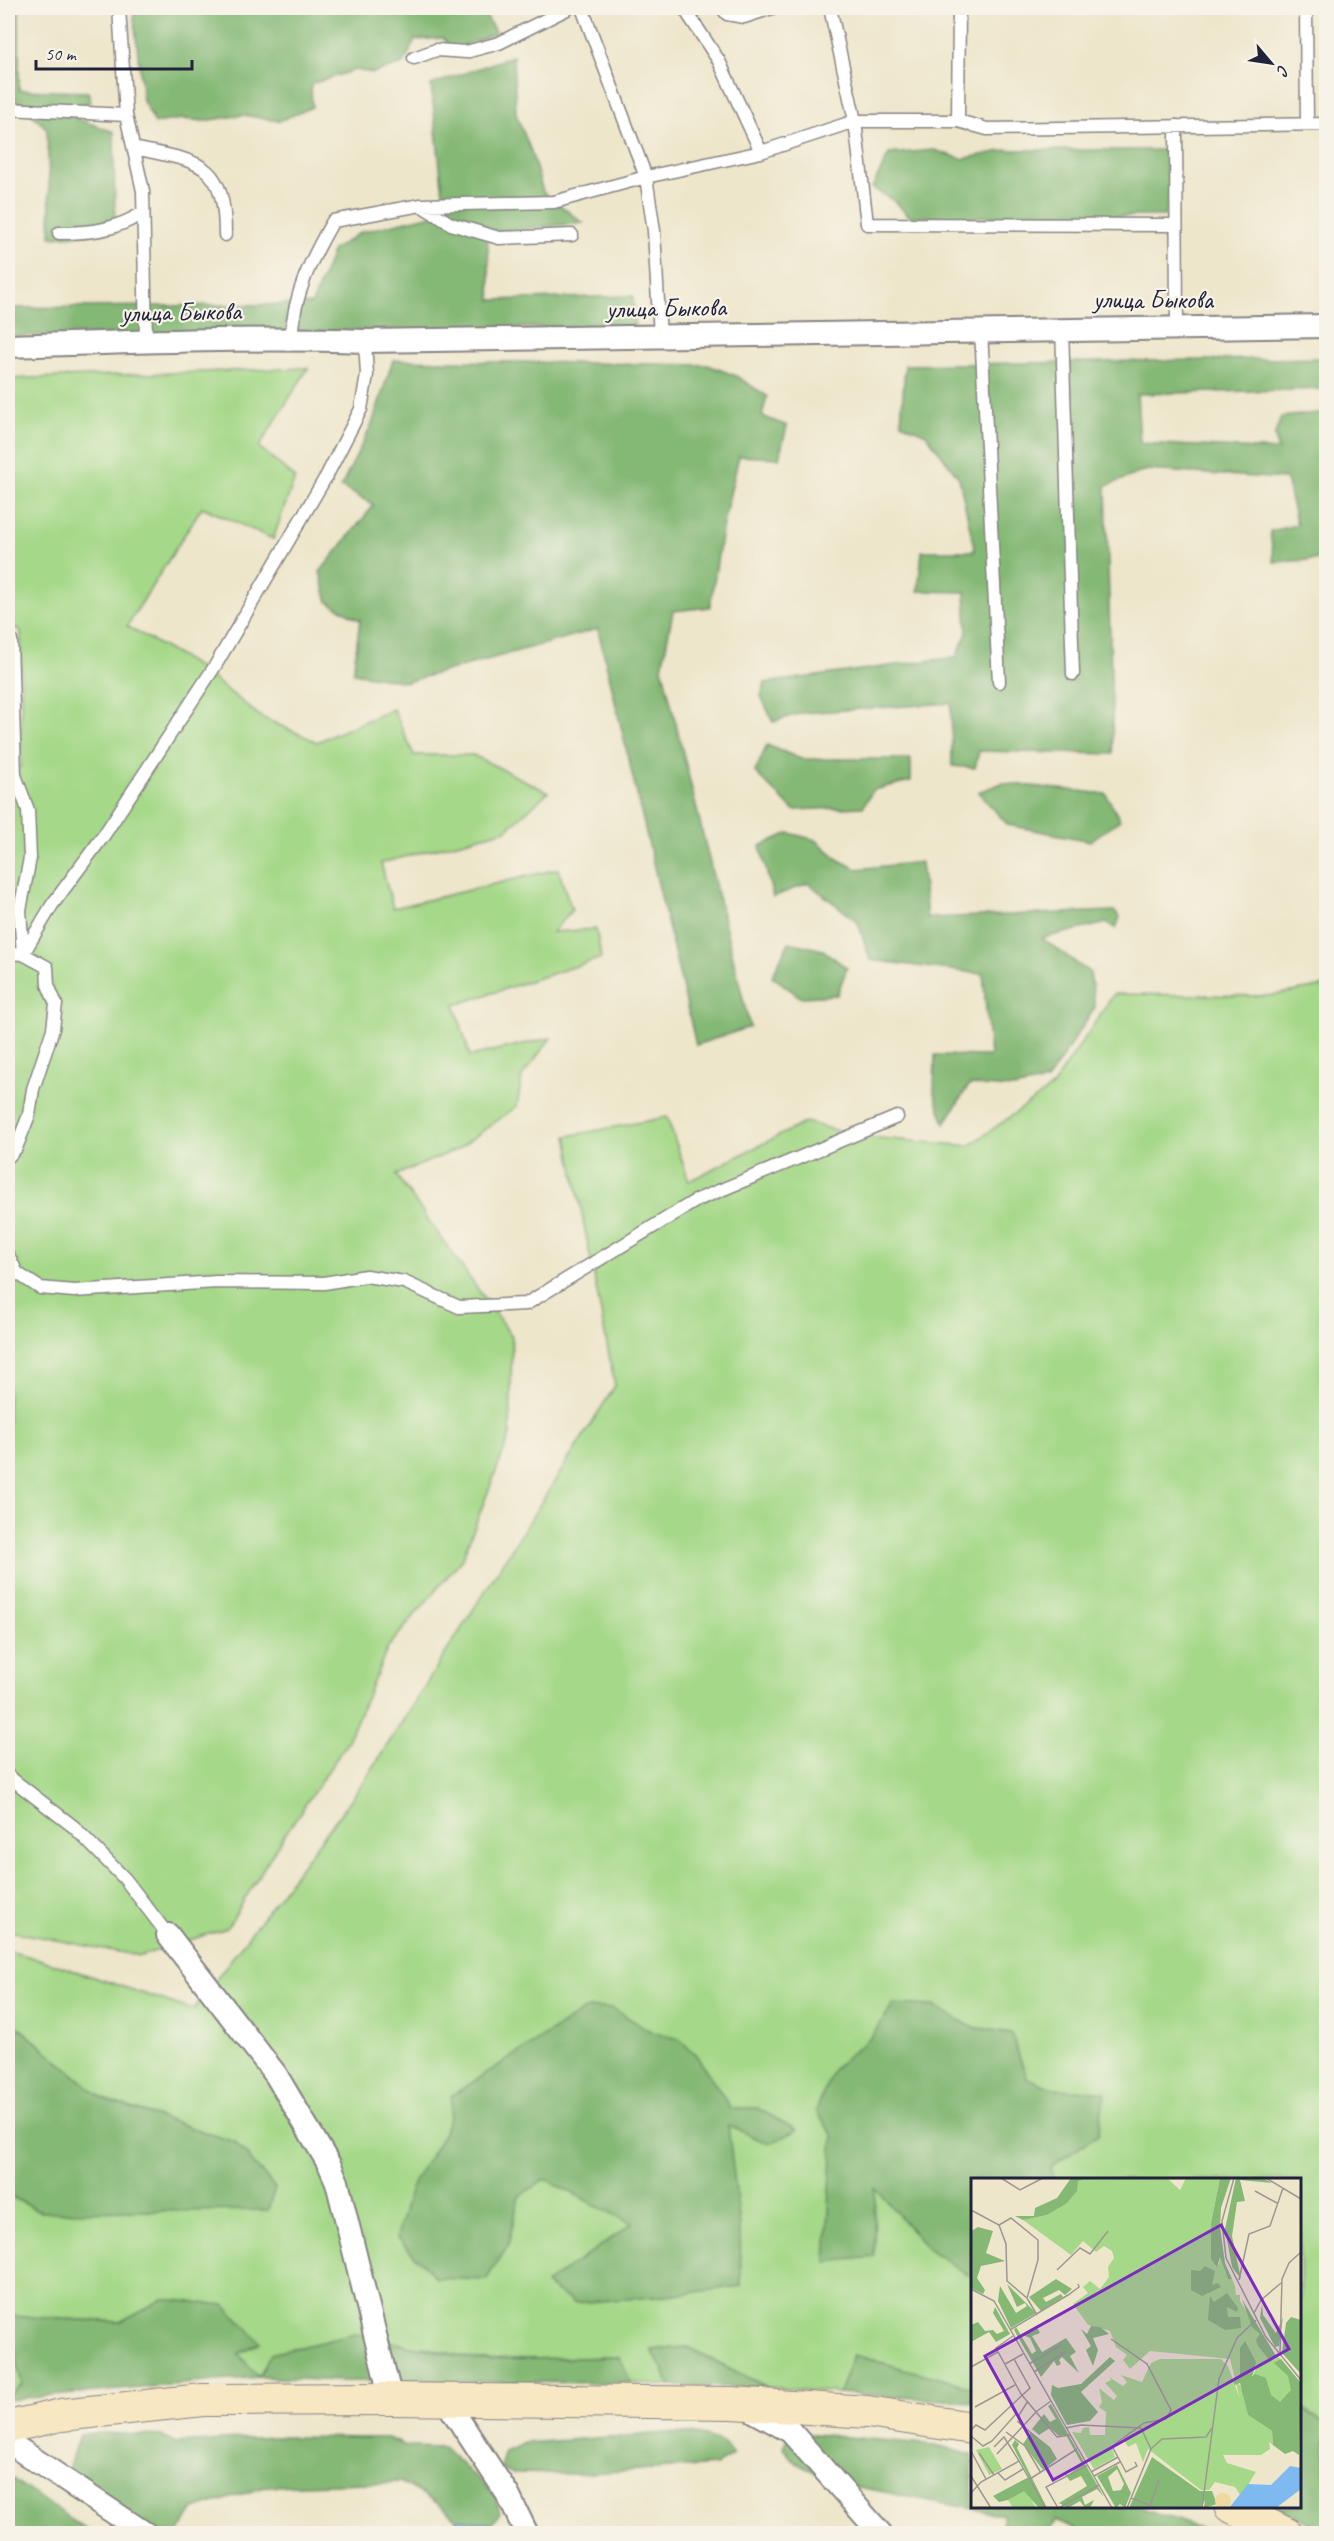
<svg xmlns="http://www.w3.org/2000/svg" width="1334" height="2541" viewBox="0 0 1334 2541" font-family="Caveat,sans-serif">
<style>
.green{fill:#a5d888;stroke:#647d62;stroke-width:1.5}
.forest{fill:#84b874;stroke:#536d58;stroke-width:1.5}
.water{fill:#7eb9f0;stroke:#506e96;stroke-width:1.5}
.lines{fill:none;stroke-linecap:round;stroke-linejoin:round}
.service-casing{stroke:#888483;stroke-width:15}
.minor-casing{stroke:#888483;stroke-width:26}
.secondary-casing{stroke:#888483;stroke-width:34}
.service{stroke:#fff;stroke-width:12}
.minor{stroke:#fff;stroke-width:22}
.secondary{stroke:#f8e7c3;stroke-width:32}
.labels{text-anchor:middle;dominant-baseline:central;stroke-width:4.5;stroke-linejoin:round;paint-order:stroke}
.street-label{font-size:26px;fill:#22223b;stroke:#f7f3e8}
.inset-road{fill:none;stroke:#9c9891;stroke-width:1.5}
.view{fill:#7b2cbf;fill-opacity:0.15;stroke:#7b2cbf;stroke-width:3}
.inset-edge{fill:none;stroke:#22223b;stroke-width:3}
</style>
<rect width="100%" height="100%" fill="#f7f3e8"/>
<filter id="ink" filterUnits="userSpaceOnUse"><feTurbulence type="fractalNoise" baseFrequency=".0167" numOctaves="2"/><feDisplacementMap in="SourceGraphic" scale="12" xChannelSelector="R" yChannelSelector="G"/><feConvolveMatrix kernelMatrix="1 2 1 2 8 2 1 2 1" color-interpolation-filters="sRGB"/></filter>
<filter id="wash" filterUnits="userSpaceOnUse"><feTurbulence type="fractalNoise" baseFrequency=".008" numOctaves="4" result="noise"/><feDisplacementMap in="SourceGraphic" scale="24" xChannelSelector="R" yChannelSelector="G"/><feGaussianBlur stdDeviation="1.35" result="paint"/><feColorMatrix in="noise" values="0 0 0 0 0 0 0 0 0 0 0 0 0 0 0 0 0 1.4 0 .05"/><feComposite in="paint" operator="in"/></filter>
<g filter="url(#wash)">
<rect width="100%" height="100%" fill="#eee6cb"/>
<path class="green" d="M308,368L259,447L295,478L273,539L202,507L127,626L200,668L261,717L317,742L393,709L414,755H473L548,792L506,830L381,863L393,908L558,869L572,910L552,932L596,929L601,958L455,1005L470,1056L551,1038L522,1076L517,1106L458,1149L396,1175L512,1337L510,1435L462,1559L388,1647L347,1743L277,1846L227,1928L140,1956L8,1931V767H21V631L8,624V379Z
M1326,986V2424L1300,2408V2180H972V2387L853,2355L839,2393L767,2387L687,2347L652,2350L671,2386L631,2383L619,2357L479,2360L424,2347L259,2377L238,2354L260,2342L163,2299L120,2322L8,2316V2195L42,2212L235,2142L103,2099L8,2018V1951L39,1959L193,2010L364,1782L615,1386L567,1136L667,1117L689,1181L806,1122L856,1136L969,1146L1052,1087L1114,994L1268,996Z
M8,2347L15,2351L22,2385L8,2396Z"/>
<path class="forest" d="M8,8H19V90L88,92L91,102L55,111L114,132L115,232L51,237L47,129L16,99L8,100Z
M133,8H481L496,33L453,50L443,38L415,40L404,64L373,73L355,70L311,84L312,107L279,121L243,115L204,121L182,119L155,123L143,101Z
M513,56L516,114L531,151L543,192L583,223L487,232L491,300L633,296L635,326L8,336V308L312,304L333,250L361,232L445,212L431,85Z
M934,150L962,159L1006,150H1166L1171,187L1165,216L910,217L894,201L872,188L889,154Z
M1326,358V389L1137,394L1140,443L1278,450L1275,435L1281,417L1326,412V559L1274,562L1270,531L1297,525L1286,479L1147,470L1106,486L1113,754L979,751L975,768L952,766L951,703L801,713L773,722L761,696L765,683L956,657L967,633L965,592L918,591L922,551H975L959,478L926,434L901,423L905,365Z
M393,360L708,365L736,376L767,396L762,416L787,426L779,458L739,456L723,523L710,607L673,611L662,667L750,1027L696,1045L598,629L406,682L353,673L360,620L328,602L320,572L374,505L341,487L372,424Z
M767,745L801,759H911V781L873,790L863,807L793,810L755,772Z
M1002,783L1106,794L1120,820L1090,841L1008,825L978,792Z
M789,833L816,840L839,860L857,869L921,862L927,918L1114,911L1120,917L1116,929L1107,923L1042,938L1090,973L1095,1007L1047,1081L1013,1088L969,1085L945,1123L934,1093L935,1055L990,1056L983,974L870,960L858,922L808,883L773,897L760,846Z
M789,942L823,950L847,968L837,995L800,997L772,976Z
M894,2004L934,2006L972,2027L1011,2033L1027,2078L1055,2089L1105,2092L1098,2135L1051,2167L1054,2179L972,2180V2277L929,2250L875,2188L874,2257L826,2262L833,2136L816,2111L833,2069L870,2038Z
M588,2008H612L652,2032L679,2039L696,2055L731,2108H757L797,2130L769,2144L728,2125L740,2227L741,2286L666,2296L574,2303L545,2284L632,2224L545,2179L519,2196L508,2246L486,2280L436,2278L397,2237C403,2219 406,2197 415,2180C430,2151 454,2131 451,2096Z
M8,2018L103,2099L235,2142L275,2188L268,2210L42,2212L8,2195Z
M163,2299L224,2305L260,2342L238,2354L259,2377L271,2354L355,2334L479,2360L619,2357L631,2383L340,2381L259,2377L8,2400V2396L22,2385L15,2351L8,2347V2316L120,2322Z
M687,2347L767,2387L671,2386L652,2350Z
M853,2355L972,2387V2402L839,2393Z
M1300,2408L1326,2424V2532L1277,2507L1300,2506Z
M102,2433L161,2436L175,2443L273,2437L388,2438L406,2446L443,2447L496,2496L500,2512L492,2524L458,2519L430,2498L400,2482L267,2486L194,2510L178,2533H143L68,2471L79,2434Z
M667,2433C691,2434 721,2432 733,2455L716,2465L575,2474L512,2473L500,2468L505,2452L525,2443Z
M813,2434L935,2445L972,2455V2506L1141,2507L1212,2533H1077V2530L1055,2521L1047,2533H1005L1001,2530L1004,2515L832,2482C816,2471 794,2465 783,2448L788,2437Z
M8,2476L91,2533H8Z"/>
<path class="water" d="M458,2519L492,2524L496,2533H444Z"/>
</g>
<g filter="url(#ink)">
<g class="lines">
<g class="service-casing">
<path id="service" d="M119,8L126,115L143,191L146,340
M582,8L646,177L654,231L660,337
M684,8L719,61L761,152
M722,8L727,14L744,17L772,8
M830,8L855,121L867,224L1176,225
M1306,8L1307,123
M414,58L436,50L466,52L499,43L569,8
M8,109L126,115
M958,121L959,8
M1176,126L1177,328
M134,148C197,162 225,159 225,235
M422,206L451,224L499,238L572,235
M59,233C91,233 115,230 143,213
M1062,328L1073,674
M981,330L999,682
M291,338C294,294 311,259 333,221L421,205L554,202L646,177L761,152L855,121H958L987,129L1326,124
M8,638L11,640L15,775L28,810L30,858L20,910L23,954L47,967L48,985L56,1004L53,1029L33,1089L29,1115L16,1148L8,1157
M8,953L23,954L52,905L104,835L215,666L327,475L361,409L367,375L365,341
M8,1255L17,1273L40,1288L74,1291L217,1282L324,1283L366,1276L404,1282L459,1307L526,1304L697,1200L897,1117
M8,1776L74,1827L125,1879L168,1935"/>
</g>
<g class="minor-casing">
<path id="minor" d="M8,346C127,342 246,337 365,341L1326,326
M168,1935L276,2075L330,2166L337,2182L391,2399
M447,2402L508,2495L527,2534
M752,2410L790,2431L881,2534
M8,2442L146,2534"/>
</g>
<g class="secondary-casing">
<path id="secondary" d="M8,2427L61,2415L203,2400L391,2399L732,2403L868,2412L972,2428
M1230,2506L1287,2534"/>
</g>
<use href="#service" class="service"/>
<use href="#minor" class="minor"/>
<use href="#secondary" class="secondary"/>
</g>
</g>
<g class="labels">
<g class="street-label">
<text x="1153" y="299">улица Быкова</text>
<text transform="translate(666 308) rotate(-1)">улица Быкова</text>
<text transform="translate(181 312) rotate(-1)">улица Быкова</text>
</g>
</g>
<g transform="translate(971 2178)">
<rect width="330" height="330" fill="#eee6cb"/>
<path d="M112,0H196L209,12L215,0H249L240,45V81L248,87L249,79L257,101H261L264,108L265,117H269V123L290,155L298,184L303,177L310,181L322,205L317,221L308,224L297,218L287,199H281L286,189L269,170L272,184L269,200L264,202L272,211L277,237L301,253L302,267L298,264L299,271L290,277H252L256,285L285,294L270,318L264,309L244,304L238,312H230L177,271L172,284L165,265L157,269L152,260L140,267L144,279L123,291L101,254L110,255L112,250L118,249L119,257H134L135,234L128,229L131,224L128,210L143,222L146,218L134,205L140,202L138,199L152,208L156,204L150,197L171,204L180,185L189,181H250L257,188L269,221L259,181L179,173L159,191L152,182L156,177L145,169L139,153L117,147L102,126L117,115L112,109L119,103L129,111L138,99L137,89L143,80L141,73L133,68L125,74L112,63L100,77L52,42L76,37L95,26L107,3ZM18,269L31,291L18,297L5,272ZM55,311L65,330H42L37,322Z" fill="#a5d888"/>
<path d="M100,0L113,1L107,3L106,13L95,26L76,37L52,42L44,38H63L64,30L86,20ZM249,0H260L250,30L249,49L254,85L261,101H257L249,79L246,89L240,81V45ZM265,0H292L301,5L269,2L274,23L266,24L261,58L270,101L261,89L254,51ZM7,49L22,53L15,75L34,83L10,88L6,100L14,112L12,116L0,110V53ZM234,88L244,93L241,107L247,105L250,109L231,118L220,112V92L229,93ZM85,101L101,111L94,117L88,112L72,120L75,124L90,116L92,119L70,133L58,119ZM36,106L65,135L40,150L27,123L29,108L45,135L56,128L54,125L46,129ZM256,115L267,130L266,134L256,129L257,139H269L270,150L254,152L237,142L239,118L243,124ZM271,121L305,178L300,179V184L287,168L285,162L289,156L281,149ZM291,126L292,137L305,155L312,139L308,168L304,169L289,140ZM24,129L39,156L25,164L18,154L0,164V147L7,144L14,153L22,152L26,156L33,153L22,135ZM320,139L330,142V196L311,175L315,145ZM65,148L69,155L61,158L71,174L95,160L105,174L99,178L108,195L91,179L88,182L90,186L86,188L83,183L70,199L43,152L45,149L61,176L65,173L59,160L52,157ZM120,148L129,149L138,156L122,160L127,172L122,188L115,172L120,168L110,151L116,156ZM274,163L285,184L281,199L284,196L295,200L300,217L309,224L320,212L317,198L303,185L310,181L330,205L328,277L322,273L314,276L302,267L301,253L277,237L269,205L264,207L262,203L269,200V170ZM139,179L144,183L110,214L127,234L119,243L96,247L80,217L81,207L87,210L110,206ZM80,226L133,319L126,311L111,319L114,327L123,322L119,330H114L109,323L97,330L88,325L116,308L110,298L99,303L93,295L97,297L111,286L95,257L88,258L79,250L68,257L61,251L73,236L79,244L85,241L77,228ZM60,254L79,269L86,281L72,292L52,266ZM44,262L48,266L46,270L76,330H68L53,313L37,322L28,324L22,318L58,299L41,267ZM181,279L229,313H241L246,326L233,330L234,322L230,330H158ZM146,287L160,315L154,330L149,326L145,330L126,298ZM146,291L153,306L150,312L142,313L137,299Z" fill="#84b874" fill-rule="evenodd"/>
<path d="M244 323a8 8 0 1 1 16 0a8 8 0 1 1-16 0Z" fill="#eeda9e"/>
<path d="M319,288L330,290V311L305,330H258L277,306L300,307Z" fill="#7eb9f0"/>
<path class="inset-road" d="M30,0L49,12L72,0M263,0L251,43L255,80L295,159L330,202M295,0L330,21M284,13L306,25M0,32L28,47L35,66L36,103L56,120M28,47L40,40L67,62V82L56,120M86,92L109,70L119,76L137,53M268,102L278,56L299,48L312,10M0,111L23,123L141,330M56,120L66,137M283,135L290,122L310,105M39,152L97,117L108,109L107,106M42,158L25,170L50,216L86,259L99,257M140,161L176,186L200,232L195,241L173,245L141,268L155,294L166,288L164,284M309,174L311,101L318,85L330,74M34,186L52,176M58,186L90,167M0,189L27,174M63,194L94,174M4,229L44,207M46,243L66,260M50,245L48,237L57,223M95,250L110,247L170,250L180,271M0,252L5,247L14,252L59,210L43,181M35,254L54,268L70,295M0,258L12,268L21,263L45,236L39,226M0,273L15,301M8,275L23,297M26,276L66,233L80,223M48,283L75,330M120,294L147,279M27,295L34,302L52,291M0,298L20,330M123,298L149,284M59,301L106,271M0,315L10,304L48,283L33,259L23,269M160,320L183,329M87,330L75,309L117,287M88,330L128,307M156,330L180,271L191,261L235,259L241,250M178,330L188,302M231,330L248,201L266,160L285,142"/>
<path class="view" d="M250,47L318,171L82,302L14,178Z"/>
<rect width="330" height="330" class="inset-edge"/>
</g>
<rect width="1334" height="2541" fill="none" stroke="#f7f3e8" stroke-width="30"/>
<g transform="translate(1271 63) rotate(119)" stroke="#f7f3e8" stroke-width="4.5" paint-order="stroke">
<path d="M0-4.5L10 22L0 15L-10 22Z" fill="#22223b"/>
<text y="-9" font-size="16" font-weight="bold" text-anchor="middle" fill="#22223b">С</text>
</g>
<path d="M36 60v9h156v-9" fill="none" stroke="#22223b" stroke-width="3"/>
<text x="45" y="60" font-size="18" fill="#22223b" stroke="#f7f3e8" stroke-width="4.5" paint-order="stroke">50 m</text>
</svg>
